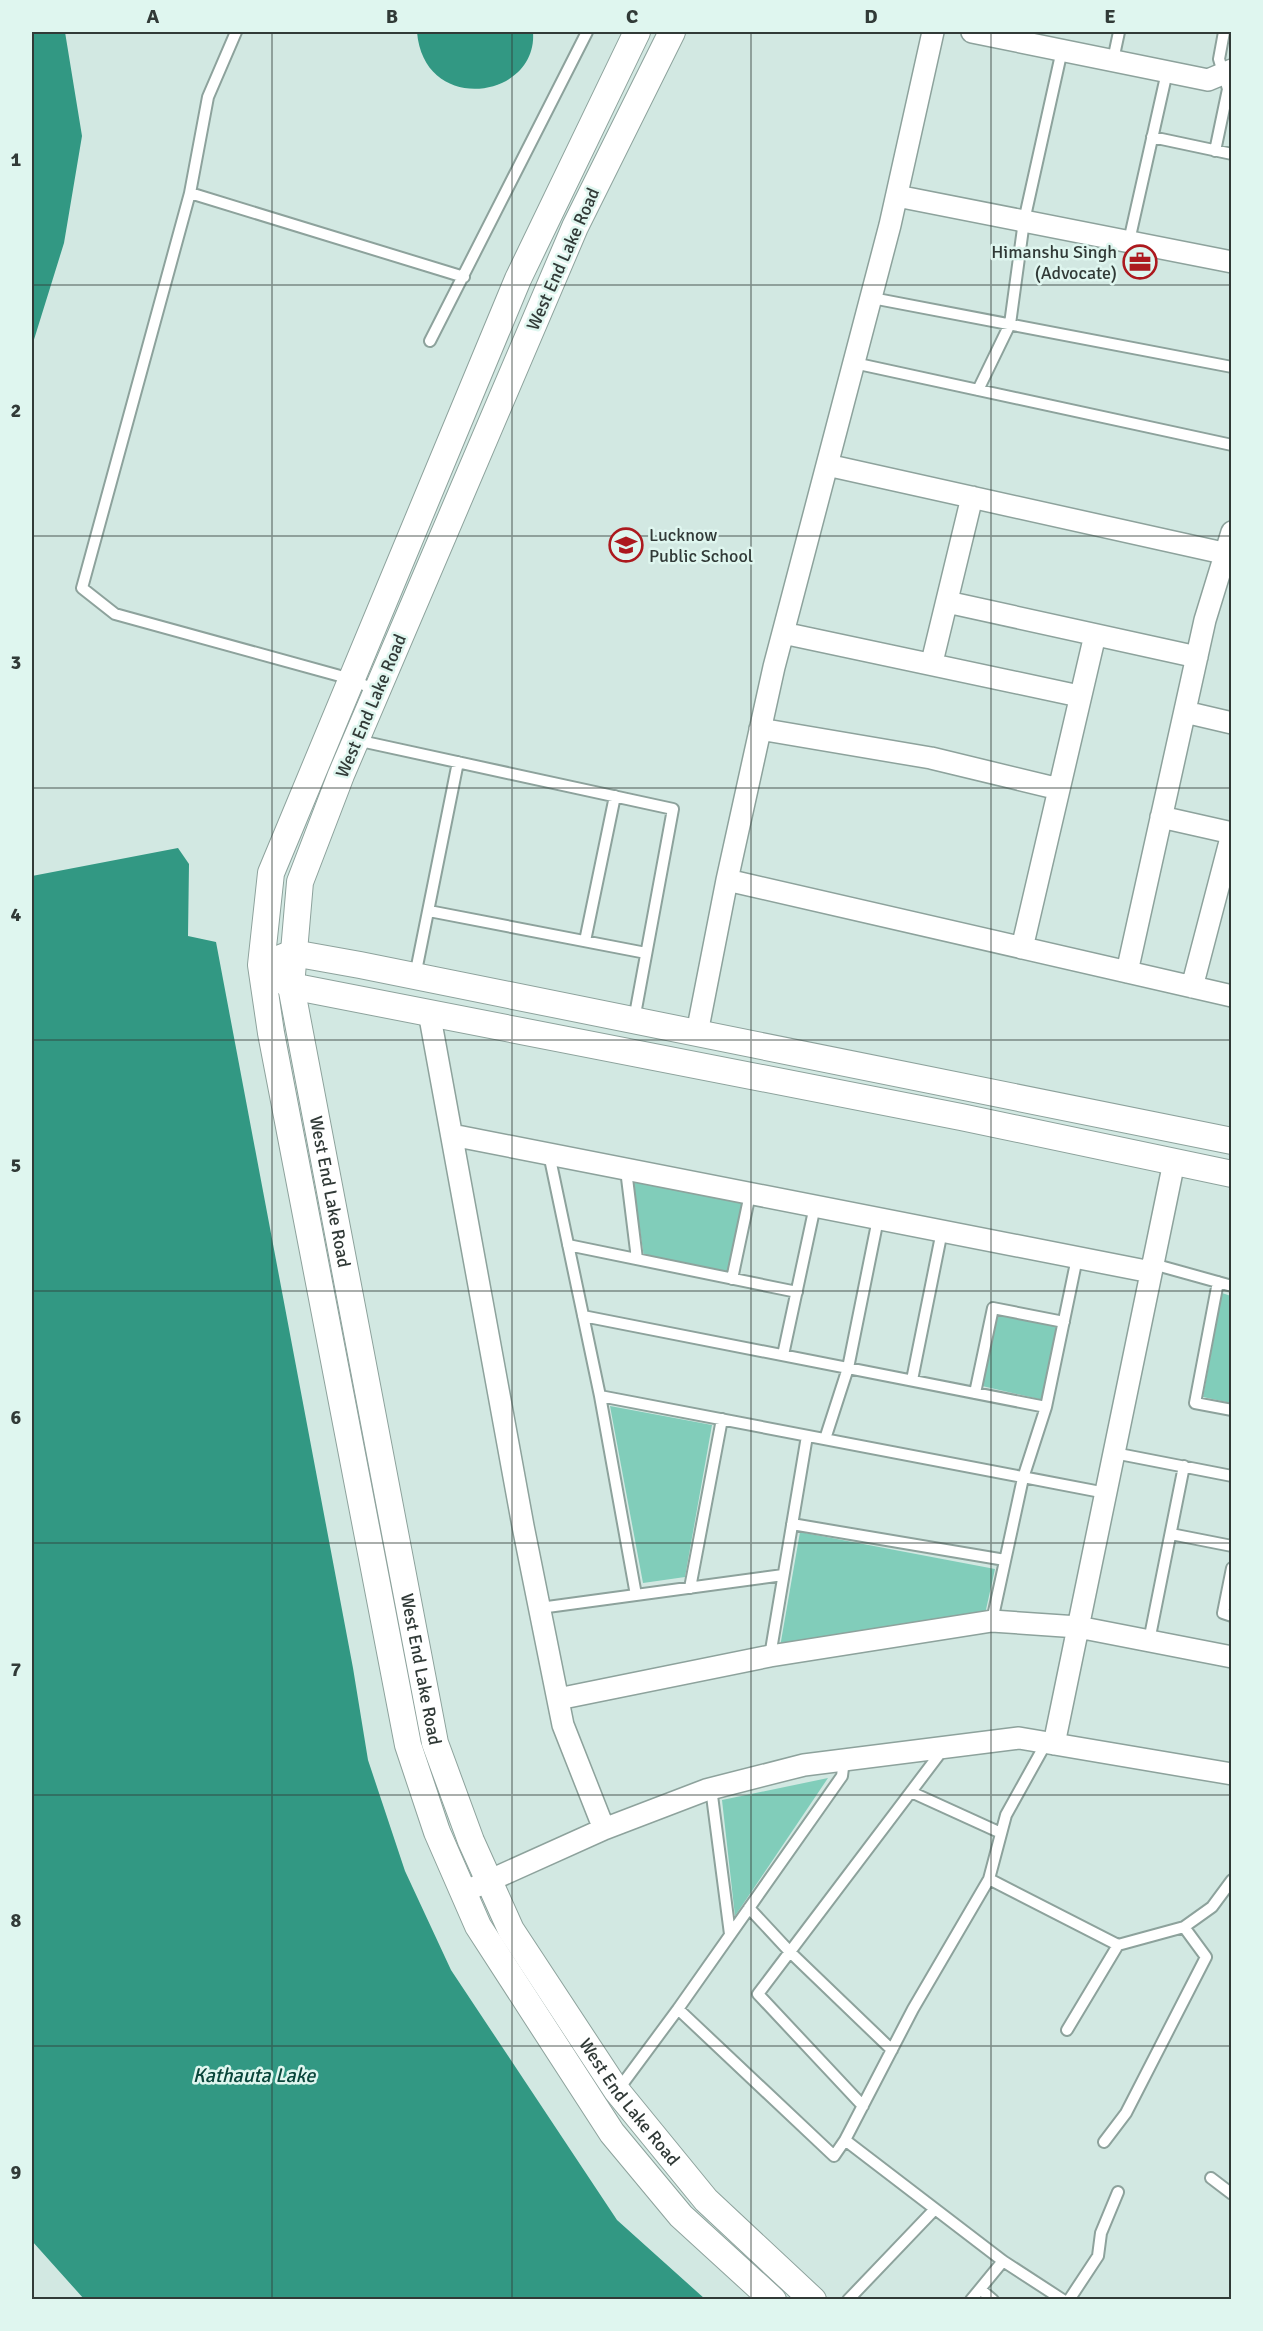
<svg xmlns="http://www.w3.org/2000/svg" width="1263" height="2331" viewBox="0 0 1263 2331" font-family="Signika,sans-serif">
<style>
.green{fill:#81cdba}
.water{fill:#329883}
.lines{fill:none;stroke-linecap:round;stroke-linejoin:round}
.service-casing{stroke:#8da29c;stroke-width:14}
.minor-casing{stroke:#8da29c;stroke-width:24}
.tertiary-casing{stroke:#8da29c;stroke-width:28}
.service{stroke:#fff;stroke-width:10}
.minor{stroke:#fff;stroke-width:21}
.tertiary{stroke:#fff;stroke-width:26}
.grid{fill:none;stroke:#313a37;stroke-width:1.5;stroke-opacity:0.55}
.labels{text-anchor:middle;dominant-baseline:central;stroke-width:5;stroke-linejoin:round;paint-order:stroke}
.poi-label{font-size:18px;fill:#313a37;stroke:#dff6ef;text-anchor:end}
.street-label{font-size:18px;fill:#313a37;stroke:#dff6ef}
.water-label{font-size:20px;font-style:italic;fill:#09453a;stroke:#dff6ef}
.neatline{fill:none;stroke:#313a37;stroke-width:2}
.grid-label{font-size:20px;text-anchor:middle;font-weight:bold;fill:#313a37}
</style>
<rect width="100%" height="100%" fill="#d2e8e2"/>
<path class="green" d="M632,1178L743,1198L728,1273L644,1257Z
M1222,1293L1231,1296V1403L1203,1397Z
M998,1313L1059,1326L1043,1400L982,1386Z
M610,1406L712,1425L685,1577L643,1583Z
M800,1532L995,1569L985,1614L780,1647Z
M828,1778L735,1916L722,1800Z"/>
<path class="water" d="M32,32H65L82,136L64,243L32,346Z
M417,32H533C538,99 424,116 417,32Z
M178,848L189,864L188,936L216,942L353,1668L368,1760L405,1871L451,1970L617,2220L705,2299H84L32,2241V876Z"/>
<g class="lines">
<g class="service-casing">
<path id="service" d="M236,32L208,97L190,193L464,277
M1113,60L1119,32
M1152,137L1232,154
M1215,151L1228,89L1219,59L1224,32
M190,193L82,588L115,614L351,679L377,691
M1129,241L1167,72
M872,298L1232,367
M430,341L587,32
M854,363L1232,445
M978,390L1010,324L1024,221L1062,50
M356,740L673,809L634,1020
M429,911L646,953
M585,941L615,796
M415,976L458,762
M549,1154L600,1396L636,1595
M626,1170L637,1259
M568,1245L797,1292
M1153,1264L1232,1286
M732,1279L750,1194
M1218,1282L1195,1403L1232,1410
M583,1316L1046,1407
M783,1355L815,1206
M912,1380L942,1231
M975,1393L993,1308L1064,1322
M600,1396L1106,1493
M825,1439L848,1368L878,1219
M1114,1453L1232,1476
M792,1524L1005,1560
M1171,1534L1232,1546
M1232,1568L1223,1613L1232,1616
M690,1588L722,1419
M540,1608L783,1575
M992,1621L1023,1478L1046,1407L1077,1258
M1149,1641L1184,1466
M770,1656L807,1436
M711,1788L730,1934
M911,1792L1001,1833
M989,1879L1118,1945L1184,1927L1212,1907L1232,1880
M749,1908L790,1952L892,2050
M678,2009L834,2156L845,2140L1003,2261L1063,2300
M1067,2030L1118,1945
M618,2090L678,2009L842,1776L844,1760
M863,2106L758,1994L938,1756L937,1748
M845,2140L913,2009L989,1879L1006,1815L1046,1743
M1104,2142L1126,2113L1206,1957L1184,1927
M1211,2178L1232,2194
M980,2289L993,2300
M848,2300L935,2209
M971,2300L1003,2261
M1069,2300L1098,2256L1101,2233L1118,2192"/>
</g>
<g class="minor-casing">
<path id="minor" d="M972,32L1208,80L1232,70
M897,196L1232,262
M827,465L1232,555
M947,602L1197,657
M783,633L1079,696
M932,662L972,497
M1185,712L1232,723
M760,729L931,758L1059,789
M1161,817L1232,833
M727,880L1232,996
M1022,948L1095,635
M1127,972L1205,620L1232,532
M1192,987L1232,834
M429,1012L523,1526L563,1725L604,1829
M697,1033L727,880L774,667L890,225L933,32
M452,1135L1151,1272
M558,1699L770,1656L992,1621L1078,1627L1232,1657
M1054,1744L1174,1162
M464,1892L604,1829L706,1790L804,1765L1019,1738L1232,1774"/>
</g>
<g class="tertiary-casing">
<g id="tertiary">
<path d="M637,32L518,279L271,873L261,965L271,1033L408,1745L437,1832L478,1926L612,2133L681,2216L773,2300"/>
<path id="s1" d="M672,32L575,227L341,775L300,882L291,986L435,1743L471,1841L511,1930L617,2091L706,2200L813,2300"/>
<path d="M278,959L293,953L360,965L1232,1141"/>
<path d="M278,977L291,986L961,1117L1232,1174"/>
</g>
</g>
<use href="#service" class="service"/>
<use href="#minor" class="minor"/>
<use href="#tertiary" class="tertiary"/>
</g>
<path class="grid" d="M272,32V2300M512,32V2300M751,32V2300M991,32V2300M32,285H1232M32,536H1232M32,788H1232M32,1040H1232M32,1291H1232M32,1543H1232M32,1795H1232M32,2046H1232"/>
<defs>
<g id="office-ring" transform="scale(1.725)"><circle r="9.5" fill="#dff6ef" stroke="#ac191e" stroke-width="1.5"/><path d="M-6-3h4V-5.5h4V-3h4V5H-6ZM-1-4.5V-3h2v-1.5ZM-6 0V1H6V0Z" fill="#ac191e"/></g>
<g id="school-ring" transform="scale(1.725)"><circle r="9.5" fill="#dff6ef" stroke="#ac191e" stroke-width="1.5"/><path d="M0-5L7-2L0 1L-7-2ZM-4 1L0 2.5L4 1V4Q0 6-4 4Z" fill="#ac191e"/></g>
</defs>
<g fill-rule="evenodd">
<use href="#office-ring" x="1140" y="262"/>
<use href="#school-ring" x="626" y="545"/>
</g>
<g class="labels">
<g class="poi-label">
<text x="1117" y="252">Himanshu Singh<tspan x="1117" dy="21">(Advocate)</tspan></text>
<text x="649" y="535" text-anchor="start">Lucknow<tspan x="649" dy="21">Public School</tspan></text>
</g>
<g class="street-label">
<text transform="translate(563 259) rotate(-66)">West End Lake Road</text>
<text transform="translate(371 706) rotate(-67)">West End Lake Road</text>
<text stroke="none"><textPath href="#s1" startOffset="1242">West End Lake Road</textPath></text>
<text stroke="none"><textPath href="#s1" startOffset="1728">West End Lake Road</textPath></text>
<text stroke="none"><textPath href="#s1" startOffset="2214">West End Lake Road</textPath></text>
</g>
<g class="water-label">
<text x="254" y="2075">Kathauta Lake</text>
</g>
</g>
<rect width="1263" height="2331" fill="none" stroke="#dff6ef" stroke-width="66"/>
<rect x="33" y="33" width="1197" height="2265" class="neatline"/>
<g class="grid-label">
<text x="153" y="23">A</text>
<text x="392" y="23">B</text>
<text x="632" y="23">C</text>
<text x="871" y="23">D</text>
<text x="1110" y="23">E</text>
<text x="16" y="166">1</text>
<text x="16" y="417">2</text>
<text x="16" y="669">3</text>
<text x="16" y="921">4</text>
<text x="16" y="1172">5</text>
<text x="16" y="1424">6</text>
<text x="16" y="1676">7</text>
<text x="16" y="1927">8</text>
<text x="16" y="2179">9</text>
</g>
</svg>
